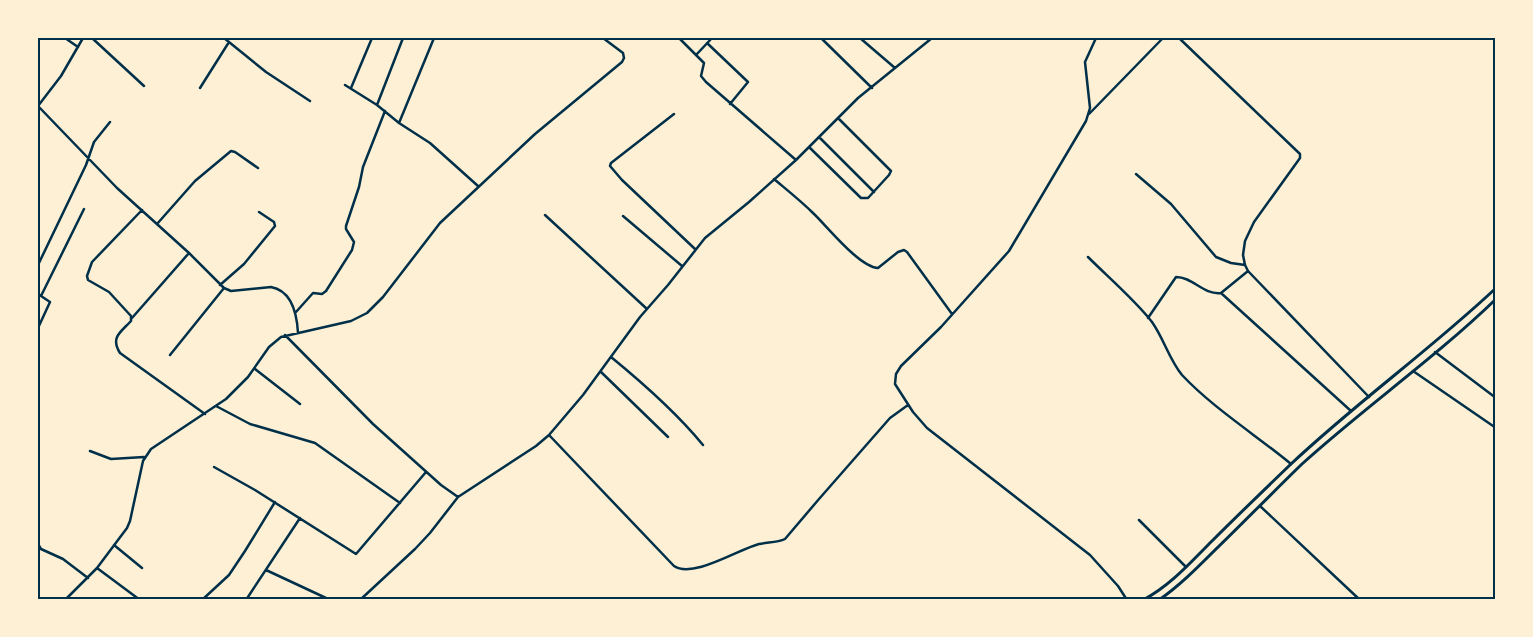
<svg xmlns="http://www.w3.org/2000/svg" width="1533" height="637" viewBox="0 0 1533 637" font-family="Signika,sans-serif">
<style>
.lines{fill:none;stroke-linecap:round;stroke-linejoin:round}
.minor{stroke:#003049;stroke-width:2.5}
.tertiary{stroke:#003049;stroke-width:3}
.neatline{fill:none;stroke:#003049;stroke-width:2}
</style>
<rect width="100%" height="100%" fill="#fdf0d5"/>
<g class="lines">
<path class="minor" d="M65,38L78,47
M92,38L144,86
M224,38L266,72L310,101
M679,38L704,63L701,76L706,82L796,160
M821,38L872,88
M860,38L895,68
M1096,38L1085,62L1090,108L1086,121L1009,251L941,327L901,366L896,374L895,384L913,412L927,428L1090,555L1118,586L1127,600
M1179,38L1300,154V158L1254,222L1245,241L1243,255L1245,265L1248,271L1369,397
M707,43L748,82L730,104
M696,55L712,38
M345,85L377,105L399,123L430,143L478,186
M200,88L229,42
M351,88L372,38
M377,105L403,38
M38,106L117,188L189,253L224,288L231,291L271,287C293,291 297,315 298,333
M38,106L61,76L83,38
M674,114L611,163L610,166L622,180L695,249
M1089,114L1163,38
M399,123L434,38
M819,137L874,192
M809,147L861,198H868L889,175L891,171L838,118
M1136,174L1171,204L1216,257L1231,263L1245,265
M774,179C787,190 801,201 813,213C827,226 859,267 878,268L898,252L904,250L907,252L952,314
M38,184V185
M142,210L92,262L87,276L88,280L109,292L131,316V321C121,332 110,337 120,353L205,414
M545,215L647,309
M623,216L682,266
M157,224L195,181L231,151L235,152L258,168
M1088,257C1108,277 1136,301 1152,322C1164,339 1169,359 1182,375C1213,408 1256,435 1291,464
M38,265L86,165L94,142L110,122
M220,285L244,264L275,226L274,222L259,212
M1221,293L1351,411
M38,294L50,302L38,328
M41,296L84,209
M296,312L313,293L322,294L326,291L352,250L354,242L346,229V226L359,187L363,167L385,111
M132,318L189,253
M1148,318L1176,277C1193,277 1203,295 1221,293L1248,271
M285,335L373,424L441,485L458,497
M1435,352L1496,398
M170,355L224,288
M611,357C644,384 676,412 703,445
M38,360V363
M255,369L300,404
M1413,371L1496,428
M601,372L668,437
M908,405L890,418L819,499L785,539C777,543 768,542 759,544C739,549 693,579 674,566L549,435L583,395L640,317L668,285L705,238L749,202L796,160L858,98L932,38
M216,406L250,424L315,443L400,503
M90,451L111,459L144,457
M214,467L255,490L356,554L426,472
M1260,506L1360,600
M1139,520L1186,567
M38,544L41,549L63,559L88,578
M114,545L142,568
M97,568L140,600
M266,570L326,598
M65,600L97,568L127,528L130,521L143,461L151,449L226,399L248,377L269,347L281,337L351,321L367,313L383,297L440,223L535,134L622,62L624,58L623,53L603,38
M202,600L229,575L245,551L275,502
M246,600L300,518
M360,600L415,549L430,533L458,497L536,446L549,435"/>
<path class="tertiary" d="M1143,600C1170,586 1191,562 1212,541C1238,515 1265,489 1291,464C1357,402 1430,350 1496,288
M1159,600C1179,586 1196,569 1213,552C1243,523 1272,493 1302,464C1365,407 1435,358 1496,299"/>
</g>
<rect width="1533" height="637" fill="none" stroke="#fdf0d5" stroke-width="78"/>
<rect x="39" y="39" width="1455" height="559" class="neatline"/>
</svg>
